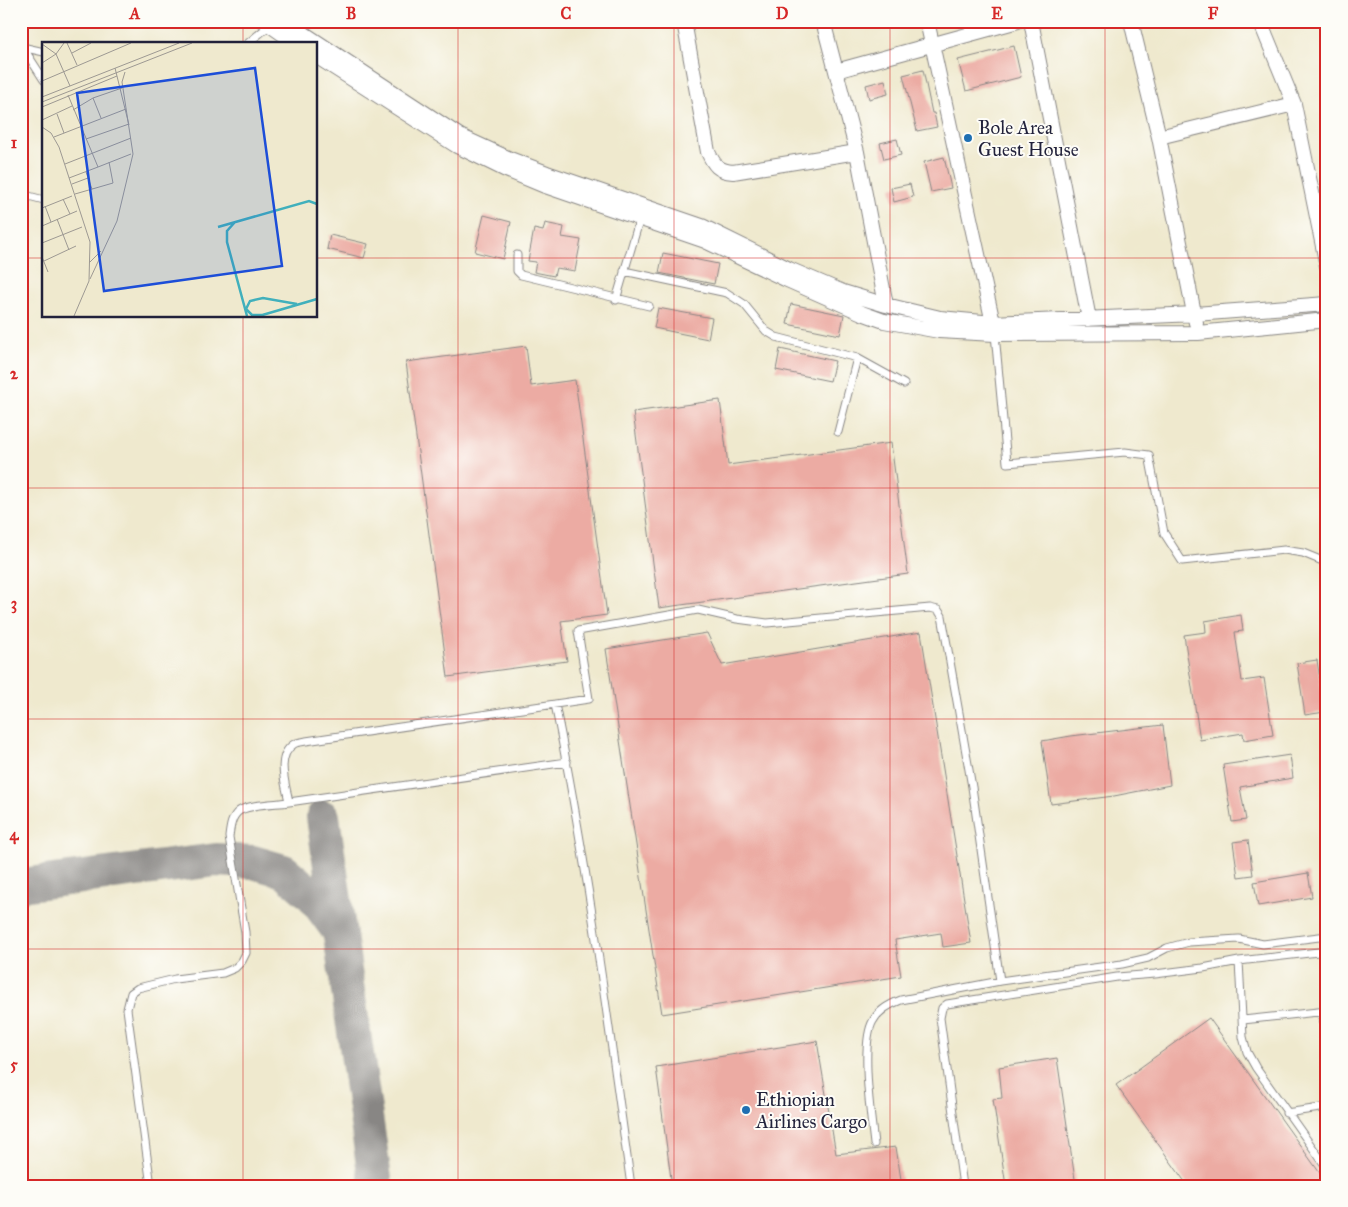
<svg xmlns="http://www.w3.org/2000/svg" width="1348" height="1207" viewBox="0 0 1348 1207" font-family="'IM FELL Great Primer',serif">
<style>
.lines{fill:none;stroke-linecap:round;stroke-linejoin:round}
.taxiway{stroke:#888684;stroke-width:34}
.building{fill:#ecaba3}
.service-casing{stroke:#888684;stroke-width:9}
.minor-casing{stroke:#888684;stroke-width:16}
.primary-casing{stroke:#888684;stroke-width:24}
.service{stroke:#fff;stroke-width:7}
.minor{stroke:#fff;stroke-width:14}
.primary{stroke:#fff;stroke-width:21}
.grid{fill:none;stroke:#d62828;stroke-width:1;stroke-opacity:0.55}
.poi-dot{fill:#1f6fb2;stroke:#fdfcf7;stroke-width:2}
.labels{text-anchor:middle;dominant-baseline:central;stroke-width:4;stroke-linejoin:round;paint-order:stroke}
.poi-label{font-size:19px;fill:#22223b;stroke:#fdfcf7;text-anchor:start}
.inset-river{fill:none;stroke:#41b0bc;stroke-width:2.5}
.inset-road{fill:none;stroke:#9d9993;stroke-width:1}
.view{fill:#1d4ed8;fill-opacity:0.15;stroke:#1d4ed8;stroke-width:2.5}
.inset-edge{fill:none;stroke:#22223b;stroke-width:2.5}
.neatline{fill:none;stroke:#d62828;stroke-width:2}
.grid-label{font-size:16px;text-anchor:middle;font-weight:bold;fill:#d62828}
</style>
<rect width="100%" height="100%" fill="#fdfcf7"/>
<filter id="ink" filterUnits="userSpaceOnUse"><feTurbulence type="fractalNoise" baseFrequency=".02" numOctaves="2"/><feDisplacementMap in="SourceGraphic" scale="10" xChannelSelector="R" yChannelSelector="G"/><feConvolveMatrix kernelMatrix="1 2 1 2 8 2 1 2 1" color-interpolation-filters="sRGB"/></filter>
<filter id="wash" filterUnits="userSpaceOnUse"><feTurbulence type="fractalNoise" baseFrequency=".0096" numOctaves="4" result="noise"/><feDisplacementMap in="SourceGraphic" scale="20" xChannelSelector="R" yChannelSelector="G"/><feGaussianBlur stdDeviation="1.12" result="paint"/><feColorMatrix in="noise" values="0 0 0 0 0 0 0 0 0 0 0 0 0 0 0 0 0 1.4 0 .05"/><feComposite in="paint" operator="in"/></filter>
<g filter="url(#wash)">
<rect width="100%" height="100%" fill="#efe9ce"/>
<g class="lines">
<path class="taxiway" d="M323,817L376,1186
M21,885L216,860L253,862L284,871L312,895L337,929"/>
</g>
<g id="blocks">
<path class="building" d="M1014,46L1021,77L966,91L958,60Z
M923,70L932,113H934L937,127L917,131L903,75Z
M885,80L888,94L869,99L866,85Z
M897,139L901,155L884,159L880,143Z
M944,157L951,188L931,192L924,162Z
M910,184L913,197L894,202L891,188Z
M484,215L511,222L503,259L475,252Z
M545,223L564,227L562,237L581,240L575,271L556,268L554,276L534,272L536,262L528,261L534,229L543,231Z
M330,235L368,244L364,258L327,249Z
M663,253L718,264L714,284L659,273Z
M791,304L844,315L840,335L787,324Z
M658,308L712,318L708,339L654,328Z
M526,346L531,386L575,380L607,615L561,621L567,661L448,677L406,362Z
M780,349L835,361L830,381L776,370Z
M720,400L728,465L891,443L908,574L659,608L633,412Z
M1241,615L1243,631L1235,632L1242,681L1264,678L1273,735L1244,740L1243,733L1200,740L1184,635L1206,632L1205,621Z
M921,632L971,943L943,947L941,933L895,940L901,976L662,1014L606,649L707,633L722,665Z
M1317,660L1325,712L1305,715L1297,663Z
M1163,725L1170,785L1114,796L1051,804L1042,741L1071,736Z
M1290,755L1293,778L1240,787L1246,820L1232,822L1223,765Z
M1248,840L1253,875L1238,877L1233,842Z
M1308,873L1312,897L1258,906L1254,882Z
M1209,1018L1327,1183V1186H1188L1116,1085Z
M817,1041L836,1154L896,1147L902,1186H672L656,1067Z
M1057,1058L1076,1186H1006L993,1099L1002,1098L999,1067Z"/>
</g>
</g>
<g filter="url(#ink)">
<use href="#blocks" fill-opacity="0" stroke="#888684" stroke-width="1"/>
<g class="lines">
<g class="service-casing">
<path id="service" d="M247,44L270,25
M22,46L44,80
M22,47L44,52
M21,194L44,200
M517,255V271L521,275L649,306
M624,271L727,293L744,304L766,331L776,337L857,358L904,384
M616,300L640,218
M995,334L1007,463L1125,452L1149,455L1164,533L1182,561L1284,550L1303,553L1320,560H1327
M838,432L857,358
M555,704C587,863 609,1025 631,1186
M289,802L567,762
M1239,961L1243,1037L1247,1052L1256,1068L1327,1168
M1322,1012L1327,1042
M1243,1020L1327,1011
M1286,1113L1327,1107
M874,1144C871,1117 860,1043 873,1021C879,1010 890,1004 901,1000L1000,981L1122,964L1148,958L1167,948L1189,942L1239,939L1263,944L1327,936
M151,1186L127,1009L131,993L138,988L175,979L223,973L235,968L242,961L246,953L245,932L229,837C230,829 231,817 239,811C249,804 276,804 289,802C286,785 275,756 294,744C297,742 303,742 306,741L589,699L578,631L698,610L737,619L767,623L930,608L938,610L942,616L972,787L1000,981
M963,1186L940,1018L942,1008L947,1004L1117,977L1155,974L1203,968L1239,961L1327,951"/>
</g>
<g class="minor-casing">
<path id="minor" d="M264,21L297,44
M285,21L460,136L510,159L547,173L702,226L789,269L843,292L886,305L940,318L993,323L1195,314L1327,304
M685,21V27L708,152C714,165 718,171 733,172L857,152
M823,21L836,71
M927,21L993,323
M1031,21L1089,319
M1131,21L1159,137L1196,323
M1260,21L1294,104
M316,56L457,146L504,169L545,186L705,241L785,279L862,313L884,321L939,331L995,334L1198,333L1327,320
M1159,137L1294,104L1327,266
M886,305L857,152L836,71L1018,21"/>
</g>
<g class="primary-casing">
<path id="primary" d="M289,21V24"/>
</g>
<use href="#service" class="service"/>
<use href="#minor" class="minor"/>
<use href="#primary" class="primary"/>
</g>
</g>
<path class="grid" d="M243,21V44M458,21V1186M674,21V1186M890,21V1186M1105,21V1186M21,258H44M316,258H1327M243,316V1186M21,488H1327M21,719H1327M21,949H1327"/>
<g class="poi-dot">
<circle cx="968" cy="138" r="5"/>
<circle cx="746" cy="1110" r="5"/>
</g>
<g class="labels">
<g class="poi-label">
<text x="978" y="127">Bole Area<tspan x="978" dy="22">Guest House</tspan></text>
<text x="756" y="1099">Ethiopian<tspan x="756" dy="22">Airlines Cargo</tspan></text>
</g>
</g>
<g transform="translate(42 42)">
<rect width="275" height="275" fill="#efe9ce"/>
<path class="inset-river" d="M193,180L185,189V200L205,274M176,185L267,159L275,162M204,267L208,259L221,256L255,262M204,267L210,273H221M217,274L275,257"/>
<path class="inset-road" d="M25,1L35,23M0,2L14,12L28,44M30,11L49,1M0,21L14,12L22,1M73,26L87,83M0,39L89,1M26,53L56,125L89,112M0,55L137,1M0,60L150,1M0,65L75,34M31,68L51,56M15,72L22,91M59,76L51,56L80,46M0,78L30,64M0,85L9,91L17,105L48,200L47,239L32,274M12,95L84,67M44,97L87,82M23,122L89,96M44,130L50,147M27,136L56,125M30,142L46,136M33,152L71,141L67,120M21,157L28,172M3,164L9,180M0,166L30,154M15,177L27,208M0,184L35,169M0,201L40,185M0,215L6,230M2,219L34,204M47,221L59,209M48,237L75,179L91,112L80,40L83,30"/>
<path class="view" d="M213,26L240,224L62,249L35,51Z"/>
<rect width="275" height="275" class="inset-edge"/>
</g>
<rect width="1348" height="1207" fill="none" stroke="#fdfcf7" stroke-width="55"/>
<rect x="28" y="28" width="1292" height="1152" class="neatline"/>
<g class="grid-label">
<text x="135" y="19">A</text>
<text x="351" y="19">B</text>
<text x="566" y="19">C</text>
<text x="782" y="19">D</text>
<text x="997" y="19">E</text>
<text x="1213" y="19">F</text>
<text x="14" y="148">1</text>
<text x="14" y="379">2</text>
<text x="14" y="609">3</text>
<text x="14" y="840">4</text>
<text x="14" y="1070">5</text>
</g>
</svg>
